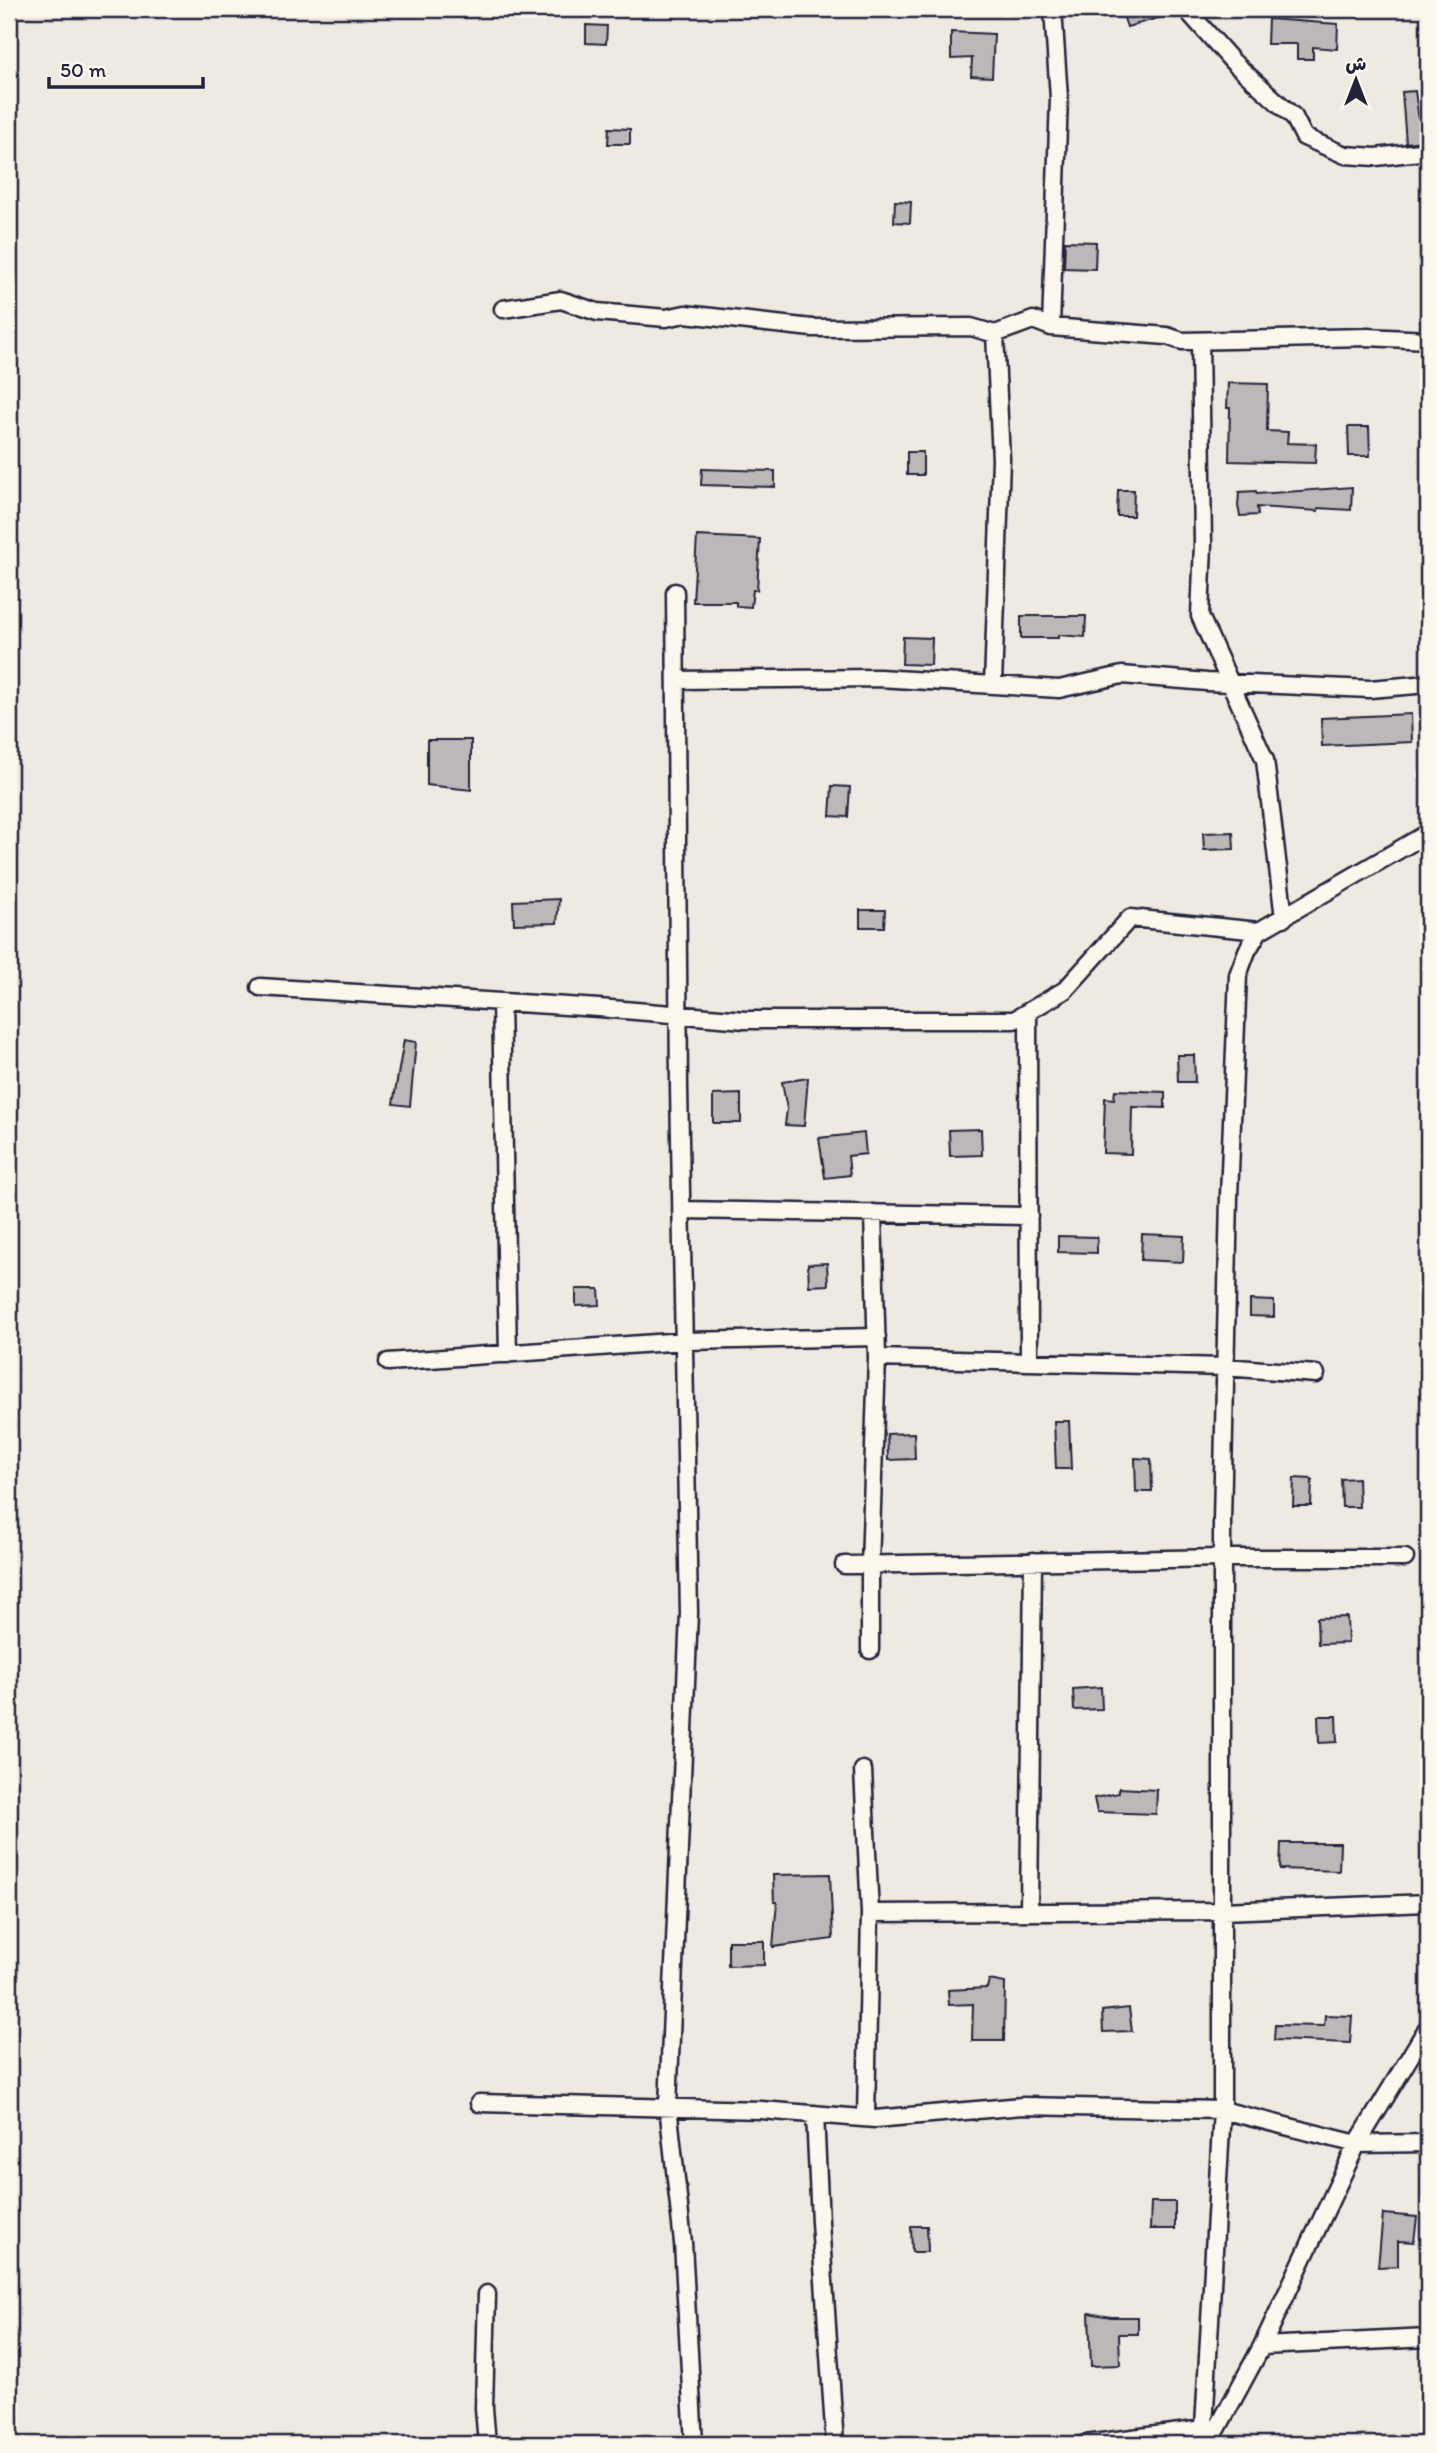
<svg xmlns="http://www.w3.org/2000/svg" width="1437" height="2453" viewBox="0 0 1437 2453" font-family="Itim,'Playpen Sans Arabic',sans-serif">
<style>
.building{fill:#bcb8b8;stroke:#22223b;stroke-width:2}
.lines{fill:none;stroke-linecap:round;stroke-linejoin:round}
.minor-casing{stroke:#22223b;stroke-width:21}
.minor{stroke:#fbf7ec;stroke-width:16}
</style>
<rect width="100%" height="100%" fill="#eeeae2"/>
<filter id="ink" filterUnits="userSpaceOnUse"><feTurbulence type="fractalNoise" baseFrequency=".0143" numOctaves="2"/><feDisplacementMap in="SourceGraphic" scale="14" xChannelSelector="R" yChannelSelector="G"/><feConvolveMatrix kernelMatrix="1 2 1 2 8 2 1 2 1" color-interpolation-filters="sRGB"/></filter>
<g filter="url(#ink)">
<path class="building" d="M1121,9H1174L1175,13L1127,27Z
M1268,19L1338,24L1337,49L1313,47V59H1297V44H1267Z
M586,25L607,26L606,44L586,43Z
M951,32L994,34L992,77L971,76L972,58L951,59Z
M1415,91L1422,141L1406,143L1402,92Z
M609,128L630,129V144H608Z
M895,201L911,202L910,223L894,222Z
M1065,241L1096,242L1095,269L1064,268Z
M1228,383L1268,384L1267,431L1288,432L1287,443L1316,444L1315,463L1229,461L1230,408H1227Z
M1348,427H1369L1370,456H1349Z
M907,452H923V475H907Z
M702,469L775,471V487L701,485Z
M1352,487L1351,510L1318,508V511L1257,507L1258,515L1240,516L1238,506L1239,492L1256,491L1257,494Z
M1118,490H1134L1133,516H1117Z
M697,536L760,539L757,590H753L751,607L736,606V602H693Z
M1021,616H1086L1085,637L1058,635V638H1021Z
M903,637L932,638L931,665L902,664Z
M1411,714L1412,742L1322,746L1321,718Z
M427,740H471V790L427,785Z
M832,786L850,787L848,817L830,816Z
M1233,832L1234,849L1204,850L1203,833Z
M559,899L557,923L514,924L513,901Z
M860,910H885L884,927H860Z
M404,1040L416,1042L410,1106L393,1104Z
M1177,1055H1194L1195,1082H1178Z
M808,1078L804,1126L785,1125L787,1109L782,1082Z
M1115,1090L1165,1092V1108L1132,1107L1131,1154L1103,1153L1105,1098L1114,1099Z
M741,1094V1123H713V1095Z
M981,1129L982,1155L950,1156L949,1130Z
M864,1133L866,1154L848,1156L850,1175L825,1178L819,1138Z
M1142,1234L1184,1236L1183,1262L1141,1260Z
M1058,1236L1097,1237V1253L1058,1252Z
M827,1263L828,1285L809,1286L808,1264Z
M576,1289H599L600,1305L576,1306Z
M1250,1300L1274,1301V1317L1250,1316Z
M1054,1421H1069L1071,1469H1056Z
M914,1433L915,1459L888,1460L887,1434Z
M1135,1458L1151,1459L1152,1491L1136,1492Z
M1294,1478L1312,1479L1311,1506H1293Z
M1358,1478L1359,1507H1342L1341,1479Z
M1347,1617L1348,1643L1318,1644L1317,1618Z
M1101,1687L1102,1709L1074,1710L1073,1689Z
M1318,1716H1336L1337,1742L1319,1743Z
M1119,1788L1157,1790L1156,1814L1097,1812L1094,1798L1119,1793Z
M1281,1843H1340L1339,1871L1280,1869Z
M830,1874L833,1939L773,1947L777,1902H774L773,1875Z
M728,1941H764V1965L728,1966Z
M989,1980L1005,1983L1004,2041H972L973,2004L949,2005L948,1990L987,1988Z
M1129,2008L1132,2031L1103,2032L1102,2011Z
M1325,2015L1352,2016L1350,2043L1274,2040L1275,2025L1324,2026Z
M1151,2202H1175V2229H1150Z
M1383,2214L1417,2217L1414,2242L1398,2241V2266L1378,2267Z
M911,2226H927L928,2252H912Z
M1089,2313L1111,2317H1138V2334H1119L1120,2365L1091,2366Z"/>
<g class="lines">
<g class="minor-casing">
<path id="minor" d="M1186,9L1233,62L1294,117L1304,137L1345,155L1376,157L1428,151
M503,309L561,300L597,312L666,318L685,314L812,328L971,327L995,334L1033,320L1051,327L1167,336L1182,341L1367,337L1428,340
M1051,327L1059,98L1053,9
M1200,341L1203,544L1200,616L1265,760L1284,918
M675,592L679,1087L689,1613L668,2106L683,2243L694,2444
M676,680L879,678L1059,689L1122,675L1207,682L1370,689L1428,684
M993,685L1001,459L995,334
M260,987L599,1008L745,1020H1014L1065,990L1130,918L1259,931
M501,1002L508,1354
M1028,1012L1029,1362
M681,1210L1029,1216
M877,1358L1225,1367L1316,1374
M388,1362L684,1341L877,1337
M844,1565L1222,1558H1405
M870,1650V1565L877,1358L873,1213
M863,1770L870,1913L866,2118
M1029,1911L1033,1561
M870,1913L1222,1911L1428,1903
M479,2103L761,2110L875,2119L1022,2106L1222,2110L1357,2144L1428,2143
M815,2114L820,2222L835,2444
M487,2294L484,2408L487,2444
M1262,2346L1428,2338
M1085,2444L1204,2429
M1203,2444L1222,2110V1522L1229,1196L1238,975L1247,951L1259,931L1428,833
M1209,2444L1262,2346L1357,2144L1428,2027"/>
</g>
<use href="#minor" class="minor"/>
</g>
</g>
<rect width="1437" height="2453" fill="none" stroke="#fbf7ec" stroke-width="35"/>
<rect x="18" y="18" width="1402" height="2418" fill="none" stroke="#22223b" stroke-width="2.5" filter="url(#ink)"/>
<g transform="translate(1356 80)" stroke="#fbf7ec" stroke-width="5" paint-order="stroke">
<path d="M0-5L12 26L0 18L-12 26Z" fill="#22223b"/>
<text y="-10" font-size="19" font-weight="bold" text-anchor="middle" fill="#22223b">ش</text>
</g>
<path d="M49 77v10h154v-10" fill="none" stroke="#22223b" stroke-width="3.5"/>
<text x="60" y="77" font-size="21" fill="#22223b" stroke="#fbf7ec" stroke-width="5" paint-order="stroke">50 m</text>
</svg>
